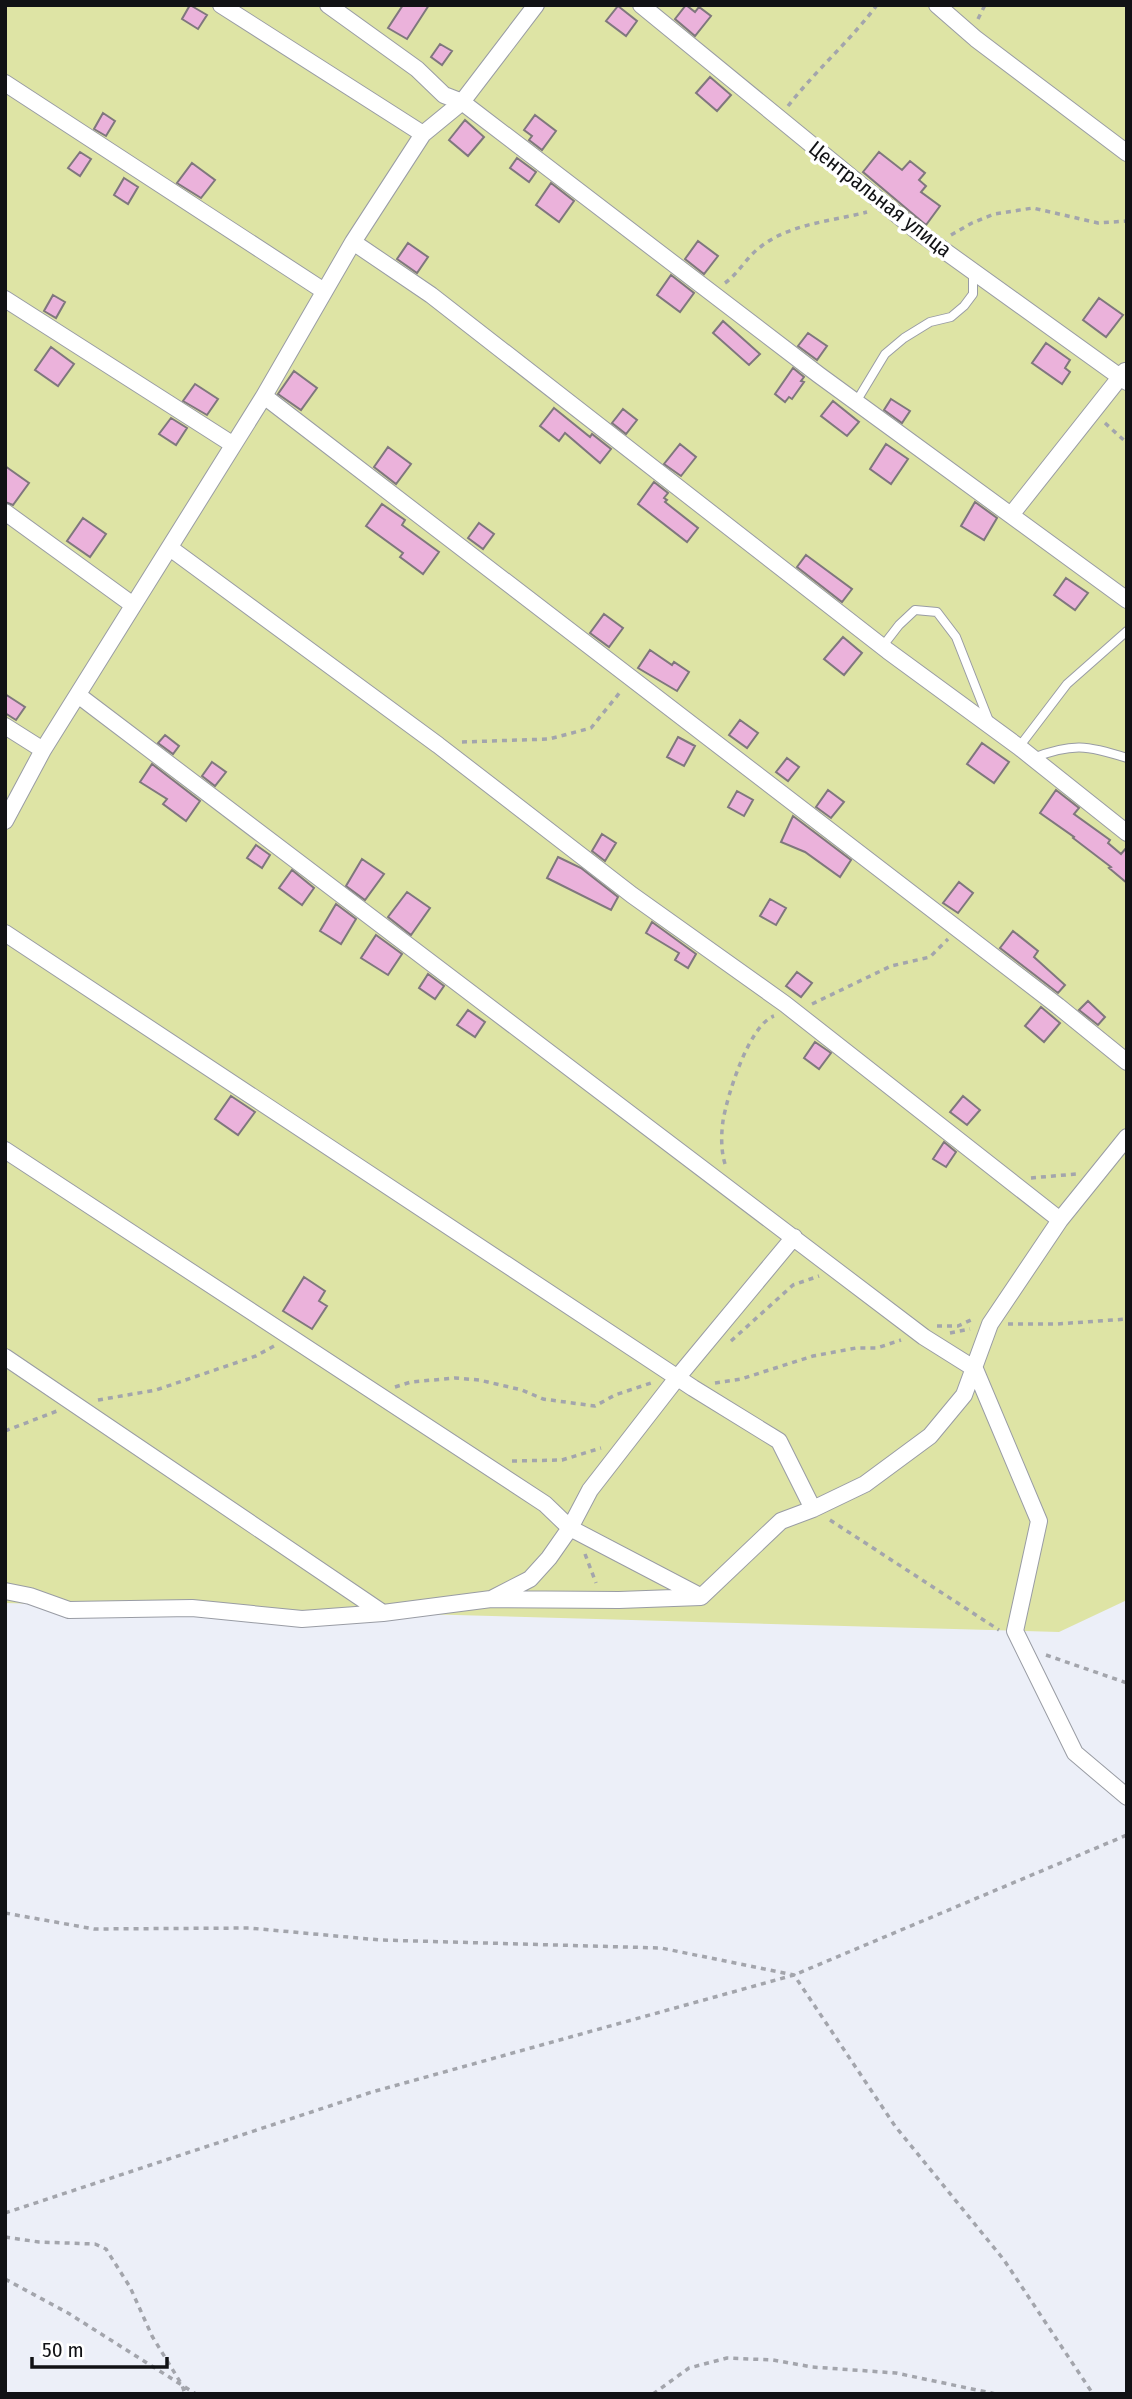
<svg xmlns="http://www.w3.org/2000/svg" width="1132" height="2399" viewBox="0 0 1132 2399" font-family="'Fira Sans Condensed',sans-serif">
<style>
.green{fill:#dee4a5}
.building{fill:#ebb2db;stroke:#7f777d;stroke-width:2}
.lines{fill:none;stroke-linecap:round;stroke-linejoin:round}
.lane-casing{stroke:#999ca4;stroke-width:10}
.street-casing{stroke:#999ca4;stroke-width:18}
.path{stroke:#a3a5ac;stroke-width:3.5;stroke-dasharray:5 5;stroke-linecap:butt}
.lane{stroke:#fff;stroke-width:8}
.street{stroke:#fff;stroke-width:16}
.labels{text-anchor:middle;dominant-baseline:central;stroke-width:7;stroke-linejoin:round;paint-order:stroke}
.street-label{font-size:21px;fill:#111215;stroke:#fff}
</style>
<rect width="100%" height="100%" fill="#eceff8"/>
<path class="green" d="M5,5H1127V1600L1059,1632L383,1613L302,1619L192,1608L5,1603Z"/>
<path class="building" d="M190,5L207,15L198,29L182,19Z
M403,5H429L407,39L388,28Z
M686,5L695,12L699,7L711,16L695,36L675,19Z
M618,6L637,21L626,36L606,21Z
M440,44L452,51L442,65L431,57Z
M710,77L731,95L717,111L696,93Z
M103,113L115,121L106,136L94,129Z
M535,115L556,131L542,150L529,140L532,136L524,130Z
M465,120L484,137L468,156L449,140Z
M80,152L91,159L80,176L68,168Z
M879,152L902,170L910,161L925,173L919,180L926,186L921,192L940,206L926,225L863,172Z
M517,158L536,172L529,182L510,168Z
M192,163L215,180L201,198L177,183Z
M124,178L138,187L128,204L114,195Z
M551,183L574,201L559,222L536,205Z
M698,241L718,256L704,274L685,259Z
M408,243L428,257L417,273L397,259Z
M671,275L694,293L680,312L657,295Z
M53,295L65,302L56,318L44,311Z
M1099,298L1123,315L1106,337L1083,320Z
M723,321L760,354L749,365L713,333Z
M808,333L827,346L817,360L798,346Z
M1046,343L1070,360L1065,368L1070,372L1062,384L1032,363Z
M51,347L74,364L58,386L35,370Z
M793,368L804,377L801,381L804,382L792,399L789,397L785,402L775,394Z
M294,371L317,388L301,410L278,394Z
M195,384L218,399L207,415L183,401Z
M891,399L910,411L902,423L884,410Z
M833,401L859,422L847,436L821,416Z
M554,408L590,437L592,434L611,449L600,463L565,433L559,441L540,426Z
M623,409L637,420L626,434L612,423Z
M171,418L187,428L176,445L159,434Z
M680,444L696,457L681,476L664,464Z
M886,444L908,459L891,484L870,469Z
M388,447L411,464L396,484L374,467Z
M5,466L29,483L13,505L5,502Z
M654,482L668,493L664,498L667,500L665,502L698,528L687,542L638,504Z
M975,502L997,518L984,540L961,526Z
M382,504L405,520L402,525L439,552L423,574L400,557L403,553L366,526Z
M83,518L106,534L90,557L67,541Z
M479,523L494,534L483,549L468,538Z
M806,555L852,589L842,602L797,567Z
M1066,578L1088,593L1075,610L1054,595Z
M604,614L623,628L609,647L590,633Z
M843,637L862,653L844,675L824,659Z
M650,650L672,665L674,662L689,672L677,691L638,668Z
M5,694L25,707L16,720L5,713Z
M740,720L758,733L747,748L729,735Z
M165,735L179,746L173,754L158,743Z
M678,737L695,746L684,766L667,757Z
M982,743L1009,762L994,783L967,764Z
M787,758L799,767L788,781L776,772Z
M212,762L226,772L215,786L202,776Z
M152,764L200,801L186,821L163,804L167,799L140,782Z
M828,790L844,802L831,818L816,807Z
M1056,790L1079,808L1074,814L1110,840L1108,843L1121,854L1127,847V883L1109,868L1111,867L1073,838L1074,837L1040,813Z
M737,791L753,800L744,816L728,807Z
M793,816L851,860L840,877L805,852L781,842Z
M602,834L616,843L605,861L592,851Z
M256,845L270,855L262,868L247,858Z
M558,857L581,868L618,897L611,910L547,878Z
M362,859L384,874L365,900L346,886Z
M292,870L314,888L302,905L279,888Z
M959,882L973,893L958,913L943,903Z
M407,892L430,908L411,935L388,917Z
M770,899L786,908L776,925L760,916Z
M336,904L356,919L341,944L320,931Z
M652,922L696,954L688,968L675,960L679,953L646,933Z
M1013,931L1038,951L1034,957L1065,985L1058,993L1000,948Z
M376,935L402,954L388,975L361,958Z
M797,972L812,983L801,997L786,986Z
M428,974L444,986L435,999L419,988Z
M1088,1001L1105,1017L1098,1025L1079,1010Z
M1041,1007L1060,1023L1044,1042L1025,1026Z
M468,1010L485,1022L475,1037L457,1025Z
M815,1042L831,1053L819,1069L804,1058Z
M231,1096L255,1112L238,1135L215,1119Z
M963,1096L980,1110L967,1125L950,1112Z
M944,1142L956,1152L946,1167L933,1159Z
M304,1277L325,1291L319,1301L327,1306L312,1329L283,1311Z"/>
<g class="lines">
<g class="lane-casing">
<path id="lane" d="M856,402L885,354L904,338L930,322L951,317L964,306L973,294V273
M882,647L899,625L915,610L937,612L956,637L989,721
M1019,747L1067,684L1127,631
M1033,758C1072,743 1087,745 1127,758"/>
</g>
<g class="street-casing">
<path id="street" d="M221,5L423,134
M328,5L417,69L444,95L462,102L819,375L1127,600
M641,5L917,231L1127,382
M937,5L976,39L1127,153
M5,83L324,291
M353,242L431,295L888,651L1019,747L1127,833
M5,299L232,444
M264,396L1058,1006L1127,1062
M5,512L133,605
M1011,515L1125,371
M170,548L438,745L632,895L785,1004L1060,1220
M78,695L924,1337L975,1369L1039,1521L1015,1631L1075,1753L1127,1797
M5,726L43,750
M5,821L43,750L264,396L353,242L423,134L462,102L536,5
M5,933L693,1388L779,1441L813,1509L781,1521L701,1597L619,1600L491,1599L383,1613L302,1619L192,1608L69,1610L30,1596L5,1591
M5,1150L545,1504L570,1528L700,1596
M5,1357L383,1613
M813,1509L865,1484L930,1436L964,1395L990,1324L1060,1220L1127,1137
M493,1598L530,1579L549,1558L570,1528L590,1490L677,1378L794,1237"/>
</g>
<path class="path" d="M978,19L985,5
M788,106C816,70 850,41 877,5
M951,235L972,223L994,214L1033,208L1098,223L1127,221
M725,283C738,274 746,258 759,248C790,223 830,222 867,212
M1105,423L1127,443
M462,742L549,739L591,728L621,691
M812,1004L891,966L930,957L948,939
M725,1164C721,1151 721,1135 723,1121C727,1096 749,1025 774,1016
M1031,1178L1076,1174
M1008,1324H1057L1127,1319
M937,1326H958L973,1319
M950,1333L970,1329
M731,1341L793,1285L819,1276
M715,1383L741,1379L813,1356L856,1348H877L901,1340
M395,1387L411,1382L455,1378L479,1380L522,1390L543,1399L595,1406L615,1395L651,1383
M98,1400L156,1390L256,1356L274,1346
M5,1431L57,1411
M512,1461L562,1460L601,1448
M830,1520L999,1630
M585,1554L596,1583
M1046,1655L1127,1683
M5,1913L94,1929L249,1928L380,1940L661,1948L794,1975L895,2126L1004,2260L1093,2394
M5,2213L372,2092L794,1975L1127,1835
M5,2237L39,2242L95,2244L106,2249L130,2287L152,2336L182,2385L185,2394
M5,2279L68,2313L196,2394
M653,2394L689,2368L727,2358L773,2360L812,2367L896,2373L996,2394"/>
<use href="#lane" class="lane"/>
<use href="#street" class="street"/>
</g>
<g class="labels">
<g class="street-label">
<text transform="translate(880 199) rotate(38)">Центральная улица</text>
</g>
</g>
<rect width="1132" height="2399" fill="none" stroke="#111215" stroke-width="14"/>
<path d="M32 2357v10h135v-10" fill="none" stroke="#111215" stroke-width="3.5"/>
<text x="42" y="2357" font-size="21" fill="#111215" stroke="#ffffff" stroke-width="5" paint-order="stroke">50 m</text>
</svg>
